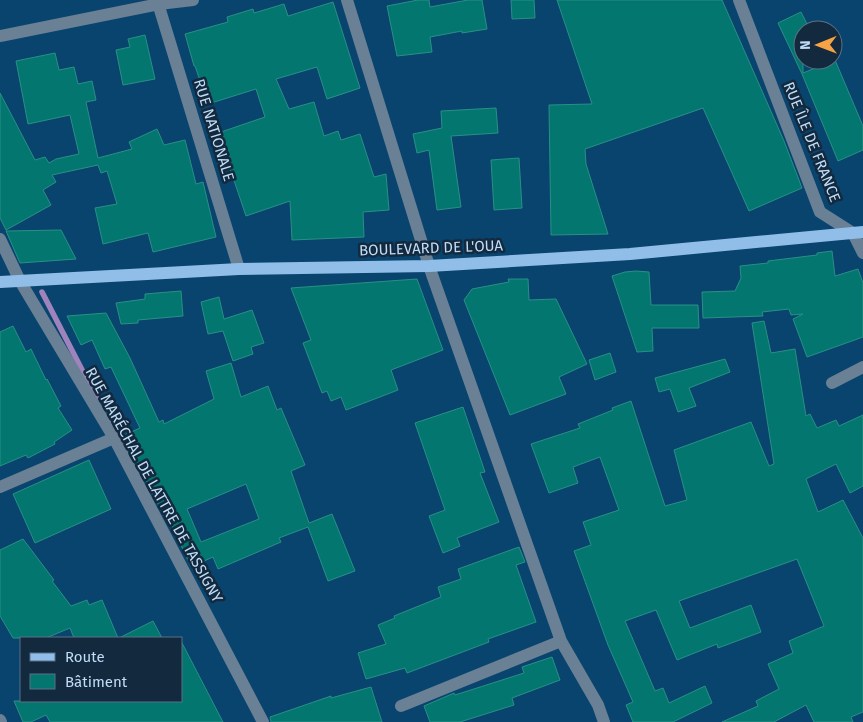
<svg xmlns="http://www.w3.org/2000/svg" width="863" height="722" viewBox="0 0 863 722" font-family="'Fira Sans',sans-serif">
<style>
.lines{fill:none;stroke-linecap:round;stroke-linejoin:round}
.stream{stroke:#9f83bd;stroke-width:5.5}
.building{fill:#03776f;stroke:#2a8f86;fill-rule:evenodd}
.minor{stroke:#6a8095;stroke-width:12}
.major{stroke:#90bee8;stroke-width:12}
.labels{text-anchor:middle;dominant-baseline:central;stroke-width:5;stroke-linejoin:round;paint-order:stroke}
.street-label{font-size:15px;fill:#c1dcf6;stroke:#13293d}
</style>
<rect width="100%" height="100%" fill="#09446e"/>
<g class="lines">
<path class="stream" d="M42,292L97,399"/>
</g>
<path class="building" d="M418,0H429L430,7L468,0H482L487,29L462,33V31L430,37L432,52L397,56L387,6Z
M511,0H534L535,18L512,19Z
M557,0H722L784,141L802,188L749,211L703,108L585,149L586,164L608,234L551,235L549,105L592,104Z
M333,2L360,88L327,99L317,67L276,79L289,109L314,102L324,136L338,131L341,140L360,134L374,177L386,174L389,210L363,212L364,237L292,240L290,201L246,216L218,133L265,117L256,89L208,104L195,66H194L185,34L228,22L227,17L253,9L254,13L284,4L288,16Z
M801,12L810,30H803V73L835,60L863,126V150L838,161L802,74L778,23Z
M145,35L155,79L123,85L116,50L130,47L128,39Z
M55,53L59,70L74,67L78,84L92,81L96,100L86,102L98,158L132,149L129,142L157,129L164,145L185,140L196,184L203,182L216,237L153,252L148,233L103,244L95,208L117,204L107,171L101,173L98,165L52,175L56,182L43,190L51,205L6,230L0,218V93L35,160L45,157L49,163L56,159L79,154L70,115L28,124L16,61Z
M496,108L498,133L451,136L461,207L437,210L429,150L417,153L413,134L442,128L441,111Z
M519,158L522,208L494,210L491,160Z
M61,230L76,259L20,263L6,231Z
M832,251L835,276L858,269L863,283V337L807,357L793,319L803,314L791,315L789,309L762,312L763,316L703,318L702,292L735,291L741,278L740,266L768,263V261L817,255V253Z
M636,271L649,272L651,305H698L699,328H652L653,351L637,352L612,276L625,272Z
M417,279L443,350L391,370L398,390L346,410L341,397L331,401L327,391L322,393L303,343L311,340L291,288Z
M508,279H528L529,300L556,299L587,364L559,377L566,394L510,415L464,300L472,289L509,282Z
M181,291L183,316L138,320V323L121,324L116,303L145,299V294Z
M219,297L224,319L252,310L264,343L251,347L253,354L233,361L223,331L208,334L201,302Z
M106,313L130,358L159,422L163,420L164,424L214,399L206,371L231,363L241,397L268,386L277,410L281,408L305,465L291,471L309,523L332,514L355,571L328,581L308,527L279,538L281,542L218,569L213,557L191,567L168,517L165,518L136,460H135L122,436L140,428L111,367L105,369L92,340L81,345L67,316ZM246,484L259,519L201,542L187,509Z
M764,321L771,353L795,349L806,416L810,414L817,428L836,420L839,426L863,415V486L850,493L836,464L806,479L818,512L843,500L863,538V712L851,717L853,722H814L806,705L774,722H722L758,706L756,701L779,689L768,664L793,653L789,641L824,626L797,559L679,601L690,628L751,605L761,632L718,648L717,644L677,660L656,610L625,621L655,691L663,688L669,703L705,686L712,703L673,722H633L626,705L633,702L608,645L574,551L591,545L583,522L619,510L600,457L573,467L578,483L549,493L531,444L580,428L578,424L613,410L612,408L631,401L665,506L687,500L674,450L751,422L769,466L774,464L752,323Z
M13,326L26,352L31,349L46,380L47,379L61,406L58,408L72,430L54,442L55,444L28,458L26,455L0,466V332Z
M610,353L616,372L595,380L589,360Z
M725,359L730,372L689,388L696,406L678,412L670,389L659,392L655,378Z
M463,407L485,472L480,473L499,522L457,538L460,546L443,553L429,516L445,510L415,423Z
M89,460L111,509L35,543L13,494Z
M23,539L54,580L52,581L71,606L87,600L89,605L102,600L118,638H74L70,628L46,638H13L0,616V550Z
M519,547L525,562L516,565L536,622L488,639L489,642L407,673L405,668L366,679L358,653L386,644L378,625L395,618L394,616L441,597L438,587L461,579L458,569Z
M153,621L162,638H119Z
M181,641L223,722H50L46,715L31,722H23L14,701H181Z
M552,657L560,680L512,698L514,705L460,722H430L424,706L454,693L455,695L524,673L522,667Z
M371,687L382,722H271L270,717L331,696V698Z"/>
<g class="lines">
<path class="minor" d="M157,0L239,269
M347,0L429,266L561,641L598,705L604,722
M739,0L820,212L853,233L863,253
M0,36L159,4L193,0
M0,239L20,281L114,438L263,722
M832,383L863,367
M0,487L114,438
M401,706L561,641
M0,720L1,722"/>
<path class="major" d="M0,282L239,269L429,266L630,254L863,232"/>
</g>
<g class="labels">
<g class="street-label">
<text transform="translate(214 130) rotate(73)">RUE NATIONALE</text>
<text transform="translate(812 142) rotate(68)">RUE ÎLE DE FRANCE</text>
<text transform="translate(431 248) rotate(-2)">BOULEVARD DE L'OUA</text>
<text transform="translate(154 485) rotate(61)">RUE MARÉCHAL DE LATTRE DE TASSIGNY</text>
</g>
</g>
<rect x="20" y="637" width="162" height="65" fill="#13293d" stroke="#597187"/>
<rect x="30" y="653" width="25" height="8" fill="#90bee8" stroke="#597187"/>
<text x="65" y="662" font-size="15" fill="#c1dcf6">Route</text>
<rect x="30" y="674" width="25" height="15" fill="#03776f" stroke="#597187"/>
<text x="65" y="687" font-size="15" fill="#c1dcf6">Bâtiment</text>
<g transform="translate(818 45) rotate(269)"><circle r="24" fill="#13293d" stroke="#597187"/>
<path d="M0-4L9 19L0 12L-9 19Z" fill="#f5a345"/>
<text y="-8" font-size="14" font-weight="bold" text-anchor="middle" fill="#c1dcf6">N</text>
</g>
</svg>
